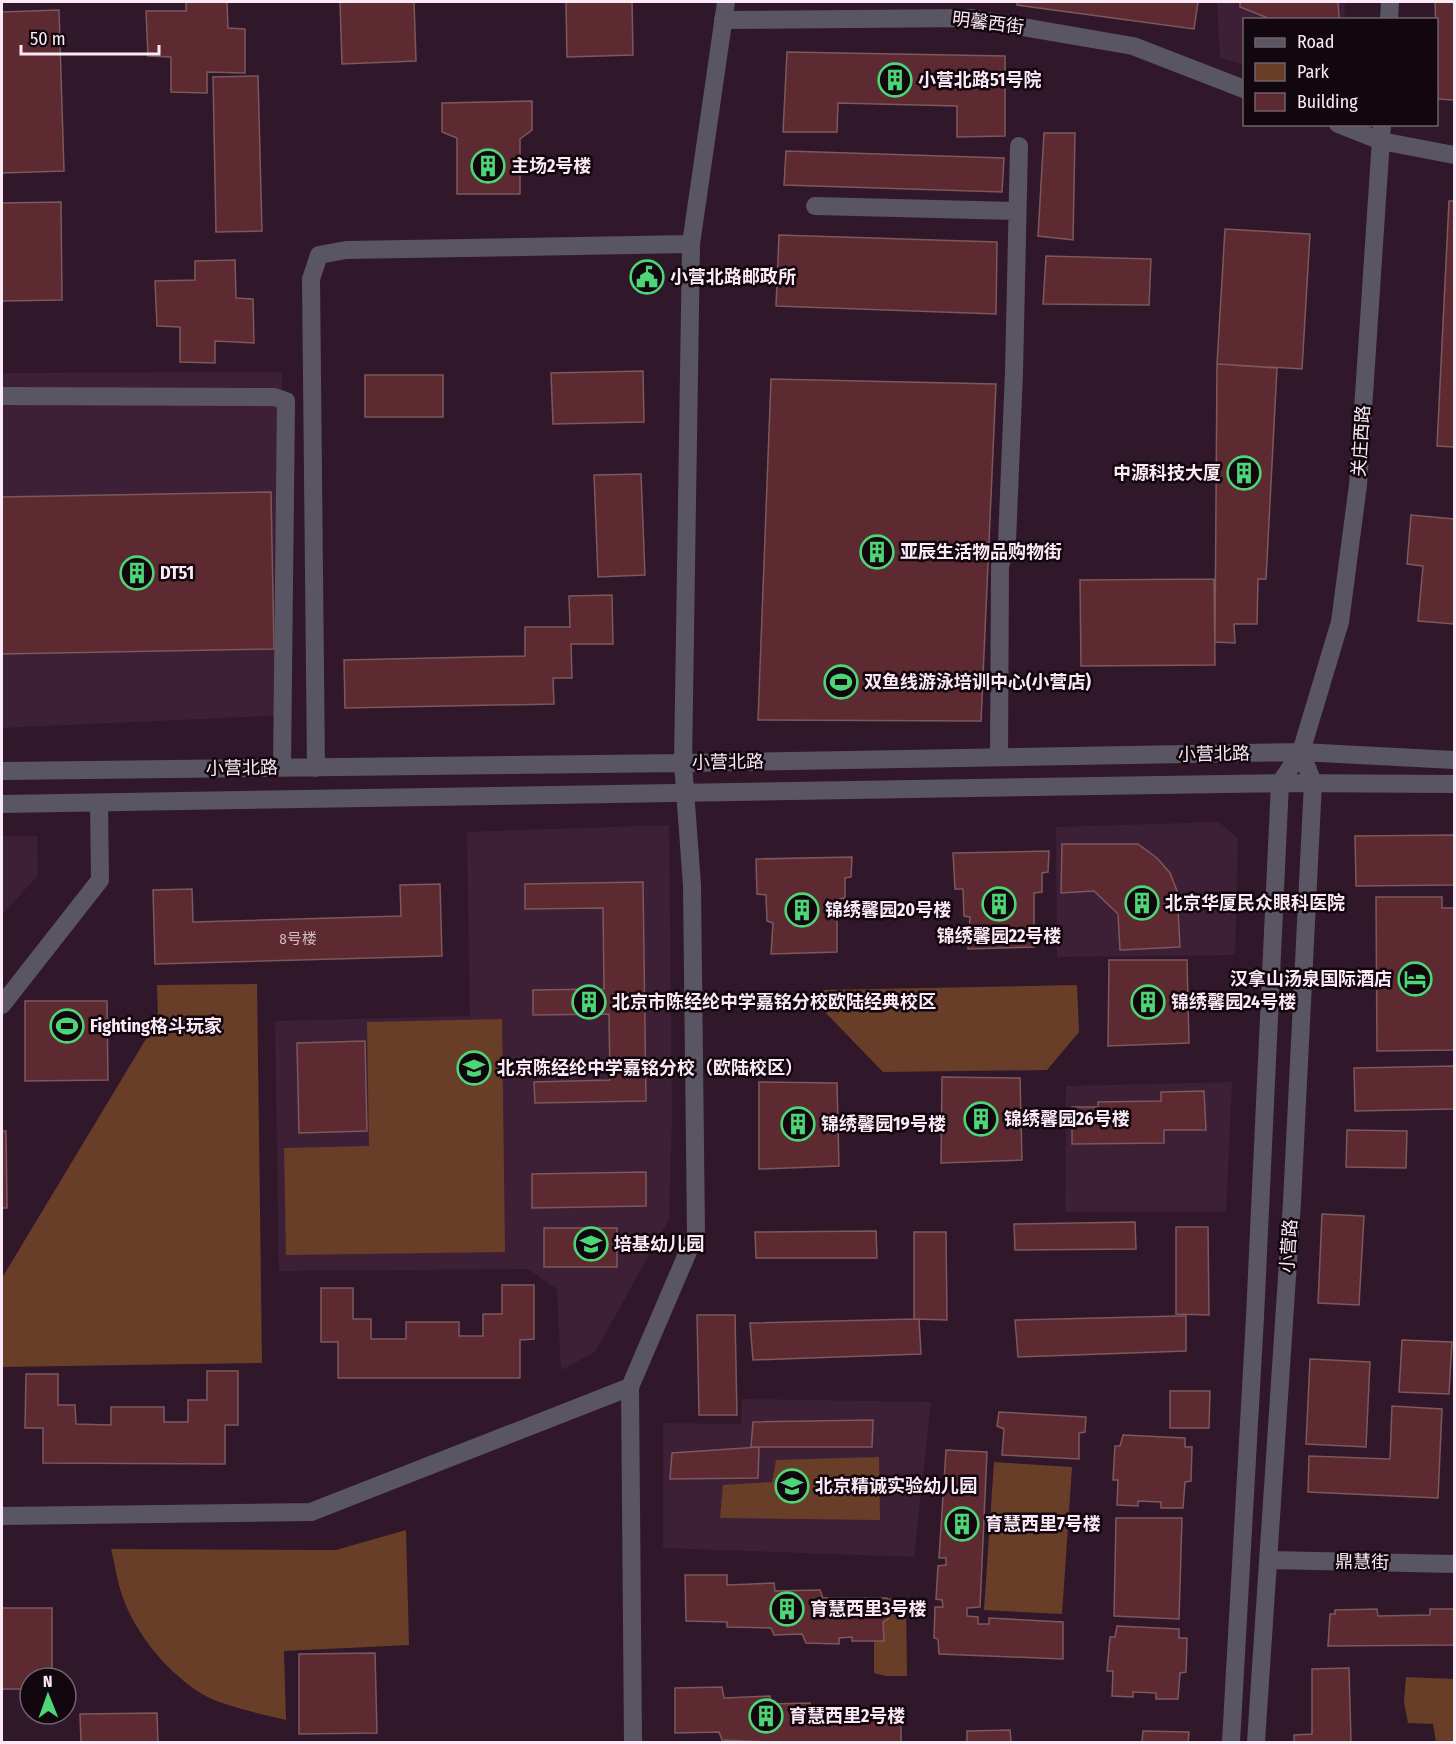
<svg xmlns="http://www.w3.org/2000/svg" width="1456" height="1744" viewBox="0 0 1456 1744" font-family="'Fira Sans Condensed','Noto Sans SC',sans-serif">
<style>
.built{fill:#3e2036}
.green{fill:#693e28}
.building{fill:#5e2a32;stroke:#7c585c;stroke-width:1.5}
.lines{fill:none;stroke-linecap:round;stroke-linejoin:round}
.minor{stroke:#5a5562;stroke-width:18}
.labels{text-anchor:middle;dominant-baseline:central;stroke-width:5;stroke-linejoin:round;paint-order:stroke}
.number-label{font-size:15px;fill:#d4bac4}
.street-label{font-size:18px;fill:#fbeaf5;stroke:#12070f}
.poi-label{font-size:18px;font-weight:bold;fill:#fbeaf5;stroke:#12070f;text-anchor:start}
</style>
<rect width="100%" height="100%" fill="#30182a"/>
<path class="built" d="M1217,2H1345L1344,19L1244,20V65L1220,58Z
M282,372L289,715L2,728V373Z
M1219,822L1238,839L1235,955L1057,957L1056,827Z
M669,825L672,1115L669,1219L595,1352L561,1370L557,1289L528,1269L279,1271L275,1021L470,1016L467,832Z
M2,836H37L38,875L2,915Z
M1232,1082L1226,1212H1065L1066,1086Z
M742,1399L931,1402L914,1557L663,1548V1423L741,1424Z"/>
<path class="green" d="M257,984L262,1363L2,1367V1278L158,1019L157,985Z
M1077,985L1079,1032L1047,1070L883,1072L823,1010V990Z
M502,1019L505,1252L286,1255L284,1148L369,1146L367,1022Z
M879,1457L880,1520L720,1518L723,1485L772,1482L776,1460Z
M994,1462L1072,1467L1062,1614L984,1610Z
M406,1530L409,1645L284,1651L286,1720C263,1714 222,1706 202,1694C165,1671 130,1628 119,1585C116,1573 114,1561 111,1549L336,1550Z
M887,1598H906L907,1676H886L874,1673V1641L883,1622L888,1619Z
M1406,1677L1454,1679V1742H1436L1433,1724L1408,1723L1404,1702Z"/>
<path class="building" d="M186,2H227L228,28L245,29V73L207,72V93L171,92V57L148,56L146,11H186Z
M340,2H414L416,61L342,64Z
M566,2H632L633,55L567,57Z
M1017,2H1198L1194,29L1017,5Z
M1240,2H1338L1339,17L1336,20H1273L1240,7Z
M1435,2H1454V100L1438,99Z
M59,10L64,171L2,173V12Z
M787,52L1005,56V136L957,137V106L838,103L837,132H783Z
M258,76L262,231L216,232L213,77Z
M532,101V130L520,139V194H457V138L442,132V103Z
M1044,133H1075L1073,240L1038,236Z
M786,151L1004,158L1002,192L784,185Z
M1449,201H1454V447L1437,446Z
M61,202L62,300L2,301V203Z
M1225,229L1310,234L1302,369L1217,364Z
M779,235L997,242L996,314L776,306Z
M1046,256L1151,259L1149,305L1043,304Z
M235,260L236,298L253,299L254,343L215,341V363L180,362V327L157,326L155,281L195,280V261Z
M1217,364L1277,368L1266,579H1258L1257,624H1234L1235,643L1215,642Z
M643,371L644,422L553,424L551,373Z
M365,375H443V417H365Z
M771,379L996,384L981,721L758,720Z
M641,474L645,575L598,577L594,475Z
M271,492L274,649L2,654V497Z
M1411,515L1454,519V624L1418,621L1423,566L1407,564Z
M1214,579L1215,665L1081,666L1080,580Z
M612,595L613,644H571L572,678H553L554,704L345,708L344,660L525,656V627H570L569,596Z
M1454,835V885L1356,886L1355,836Z
M1062,844H1138L1157,858L1170,873L1177,891L1180,947L1120,950L1118,914L1094,891L1061,893Z
M1049,851L1048,872L1042,873V892L1034,893V947L968,949L970,917L964,916L963,889H955L953,853Z
M852,857L851,877L845,878V898L837,899V952L771,954L773,923L767,921L766,895L757,894L756,859Z
M643,882L646,1101L535,1103L534,1082L610,1080L609,1014L533,1015V990L604,989L603,908L525,909V884Z
M440,884L442,956L155,964L153,890L192,889L193,922L401,916L400,885Z
M1376,897H1442V908H1454V1050L1377,1051Z
M1109,960H1187L1189,1043L1108,1046Z
M25,1001H107L108,1080L25,1081Z
M365,1041L367,1131L299,1133L297,1043Z
M1454,1066V1109L1355,1111L1354,1068Z
M942,1077L1020,1078L1022,1160L941,1163Z
M759,1082L837,1083L839,1166L759,1169Z
M1204,1091L1206,1130H1164V1143L1072,1144V1107H1098V1102L1161,1101V1092Z
M1347,1130L1407,1131L1406,1168L1346,1167Z
M2,1131H6L7,1208H2Z
M646,1172V1206L532,1208V1174Z
M1322,1214L1364,1216L1359,1305L1318,1303Z
M1135,1222L1136,1249L1015,1250L1014,1224Z
M1176,1227H1208L1209,1315L1176,1314Z
M544,1228H617V1267H544Z
M876,1231L877,1258H756L755,1232Z
M914,1232H946L947,1320L914,1319Z
M502,1285H534V1339L520,1340V1378H338V1342H321V1288H353V1319H371V1339H406V1322H459V1336H483V1314H502Z
M697,1315H735L737,1415H699Z
M1178,1316H1186V1351L1018,1357L1015,1320Z
M914,1319H919L921,1354L753,1360L750,1323Z
M1402,1340L1452,1342L1449,1394L1399,1392Z
M1310,1359L1370,1362L1366,1447L1306,1444Z
M207,1371H238V1425H225V1464L43,1463V1428H25L26,1374H58V1405H75L76,1424L111,1425V1407H164V1422H188V1400H207Z
M1170,1391H1210L1209,1428H1170Z
M1392,1406L1442,1409L1438,1498L1308,1492L1309,1456L1390,1459Z
M999,1412L1086,1417L1085,1432L1079,1433V1459L1002,1455L1004,1429L997,1426Z
M873,1420L872,1447H751L753,1422Z
M1123,1435L1185,1438V1447H1192L1191,1481L1185,1482L1183,1508H1161V1502L1138,1501V1506L1117,1505L1118,1480H1113L1115,1446H1120Z
M759,1447L758,1478L670,1479L672,1453Z
M946,1450L987,1452L980,1607L967,1608V1616L978,1617V1624H989V1618L1063,1622V1659L939,1654L938,1639L934,1638L935,1607H943L942,1600L936,1599L938,1566L946,1565V1558H939Z
M1116,1518H1182L1179,1619L1114,1616Z
M685,1575H727V1585L774,1583L775,1591L820,1590L823,1598H887L888,1619L883,1622L884,1641H852V1637L839,1638V1644L806,1643L802,1634L774,1635L771,1628L727,1627V1622L686,1621Z
M2,1608H52V1678H30V1689H2Z
M1377,1609L1378,1616L1430,1615V1609H1454V1645L1328,1646L1330,1614H1335V1610Z
M1117,1626L1179,1629V1638H1187L1186,1672L1180,1673L1178,1699H1156V1693L1133,1692V1697L1112,1696L1113,1671H1107L1110,1637H1115Z
M375,1653L377,1733L299,1734V1654Z
M1349,1668L1351,1742H1294V1735L1312,1734V1669Z
M722,1687L724,1698L770,1696V1704L810,1703V1712H857V1720L901,1721V1742H768L722,1740L719,1732L675,1733V1688Z
M157,1713L158,1742H81L80,1714Z
M1010,1730L1011,1742H1024H967V1731Z
M1143,1731L1189,1732L1188,1742H1142Z"/>
<g class="lines">
<path class="minor" d="M723,20L971,18L1133,46L1244,89
M1389,20L1390,2
M1338,124L1381,141L1454,155
M815,206L1016,211
M2,396L274,397L286,401L282,768
M999,757L1000,566L1007,542L1014,372L1019,146
M316,768L311,279L319,255L346,250L691,244
M2,771L683,763L1301,752L1454,760
M1280,783L1301,752L1340,622L1358,485L1382,124
M2,804L1280,783L1454,784
M2,1005L100,880L99,803
M630,1387L633,1742
M2,1516L311,1512L630,1387L696,1233L692,885L683,763L691,244L726,2
M1269,1560L1454,1564
M1231,1742L1255,1317L1280,783
M1256,1742L1292,1202L1313,783L1301,752"/>
</g>
<defs>
<g id="building-ring" transform="scale(1.725)"><circle r="9.5" fill="#12070f" stroke="#4dd676" stroke-width="1.5"/><path d="M-4-6H4V6H1V3H-1V6H-4ZM-2.5-4.3h1.7v1.8h-1.7ZM.8-4.3h1.7v1.8H.8ZM-2.5-1h1.7V.8h-1.7ZM.8-1h1.7V.8H.8Z" fill="#4dd676"/></g>
<g id="civic-ring" transform="scale(1.725)"><circle r="9.5" fill="#12070f" stroke="#4dd676" stroke-width="1.5"/><path d="M-.6-6.5H3V-4.5H.6V-3L4-1V1h2V6H-6V1h2V-1L-.6-3ZM-1.2 2.5V6h2.4V2.5Z" fill="#4dd676"/></g>
<g id="stadium-ring" transform="scale(1.725)"><circle r="9.5" fill="#12070f" stroke="#4dd676" stroke-width="1.5"/><path d="M0-5a6.5 5 0 1 0 0 10a6.5 5 0 1 0 0-10ZM-3.5-1.8h7v3.6h-7Z" fill="#4dd676"/></g>
<g id="hotel-ring" transform="scale(1.725)"><circle r="9.5" fill="#12070f" stroke="#4dd676" stroke-width="1.5"/><path d="M-6-4.5h1.5V1H6V5H4.5V3h-9V5H-6ZM-4 0a1.8 1.8 0 1 1 3.6 0ZM.5 0V-2.5h3Q6-2.5 6 0Z" fill="#4dd676"/></g>
<g id="school-ring" transform="scale(1.725)"><circle r="9.5" fill="#12070f" stroke="#4dd676" stroke-width="1.5"/><path d="M0-5L7-2L0 1L-7-2ZM-4 1L0 2.5L4 1V4Q0 6-4 4Z" fill="#4dd676"/></g>
</defs>
<g fill-rule="evenodd">
<use href="#building-ring" x="895" y="80"/>
<use href="#building-ring" x="488" y="166"/>
<use href="#civic-ring" x="647" y="277"/>
<use href="#building-ring" x="1244" y="473"/>
<use href="#building-ring" x="877" y="552"/>
<use href="#building-ring" x="137" y="573"/>
<use href="#stadium-ring" x="841" y="682"/>
<use href="#building-ring" x="1142" y="903"/>
<use href="#building-ring" x="999" y="904"/>
<use href="#building-ring" x="802" y="910"/>
<use href="#hotel-ring" x="1415" y="979"/>
<use href="#building-ring" x="589" y="1002"/>
<use href="#building-ring" x="1148" y="1002"/>
<use href="#stadium-ring" x="67" y="1026"/>
<use href="#school-ring" x="474" y="1068"/>
<use href="#building-ring" x="981" y="1119"/>
<use href="#building-ring" x="798" y="1124"/>
<use href="#school-ring" x="591" y="1244"/>
<use href="#school-ring" x="792" y="1486"/>
<use href="#building-ring" x="962" y="1524"/>
<use href="#building-ring" x="787" y="1609"/>
<use href="#building-ring" x="766" y="1716"/>
</g>
<g class="labels">
<g class="number-label">
<text x="298" y="939">8号楼</text>
</g>
<g class="street-label">
<text transform="translate(988 23) rotate(7)">明馨西街</text>
<text transform="translate(1361 441) rotate(-86)">关庄西路</text>
<text transform="translate(1214 754) rotate(-1)">小营北路</text>
<text transform="translate(728 762) rotate(-1)">小营北路</text>
<text transform="translate(242 768) rotate(-1)">小营北路</text>
<text transform="translate(1289 1246) rotate(-86)">小营路</text>
<text transform="translate(1362 1562) rotate(1)">鼎慧街</text>
</g>
<g class="poi-label">
<text x="918" y="80">小营北路51号院</text>
<text x="511" y="166">主场2号楼</text>
<text x="670" y="277">小营北路邮政所</text>
<text x="1221" y="473" text-anchor="end">中源科技大厦</text>
<text x="900" y="552">亚辰生活物品购物街</text>
<text x="160" y="573">DT51</text>
<text x="864" y="682">双鱼线游泳培训中心(小营店)</text>
<text x="1165" y="903">北京华厦民众眼科医院</text>
<text x="825" y="910">锦绣馨园20号楼</text>
<text x="999" y="936" text-anchor="middle">锦绣馨园22号楼</text>
<text x="1392" y="979" text-anchor="end">汉拿山汤泉国际酒店</text>
<text x="612" y="1002">北京市陈经纶中学嘉铭分校欧陆经典校区</text>
<text x="1171" y="1002">锦绣馨园24号楼</text>
<text x="90" y="1026">Fighting格斗玩家</text>
<text x="497" y="1068">北京陈经纶中学嘉铭分校（欧陆校区）</text>
<text x="1004" y="1119">锦绣馨园26号楼</text>
<text x="821" y="1124">锦绣馨园19号楼</text>
<text x="614" y="1244">培基幼儿园</text>
<text x="815" y="1486">北京精诚实验幼儿园</text>
<text x="985" y="1524">育慧西里7号楼</text>
<text x="810" y="1609">育慧西里3号楼</text>
<text x="789" y="1716">育慧西里2号楼</text>
</g>
</g>
<rect width="1456" height="1744" fill="none" stroke="#fbeaf5" stroke-width="6"/>
<rect x="1243" y="18" width="195" height="108" fill="#12070f" stroke="#6f626b" stroke-width="1.5"/>
<rect x="1255" y="38" width="30" height="9" fill="#5a5562" stroke="#6f626b" stroke-width="1.5"/>
<text x="1297" y="48" font-size="18" fill="#fbeaf5">Road</text>
<rect x="1255" y="63" width="30" height="18" fill="#693e28" stroke="#6f626b" stroke-width="1.5"/>
<text x="1297" y="78" font-size="18" fill="#fbeaf5">Park</text>
<rect x="1255" y="93" width="30" height="18" fill="#5e2a32" stroke="#6f626b" stroke-width="1.5"/>
<text x="1297" y="108" font-size="18" fill="#fbeaf5">Building</text>
<g transform="translate(48 1696) rotate(359)"><circle r="28" fill="#12070f" stroke="#6f626b" stroke-width="1.5"/>
<path d="M0-4.5L10 22L0 15L-10 22Z" fill="#4dd676"/>
<text y="-9" font-size="16" font-weight="bold" text-anchor="middle" fill="#fbeaf5">N</text>
</g>
<path d="M21 45v9h138v-9" fill="none" stroke="#fbeaf5" stroke-width="3"/>
<text x="30" y="45" font-size="18" fill="#fbeaf5" stroke="#12070f" stroke-width="4.5" paint-order="stroke">50 m</text>
</svg>
